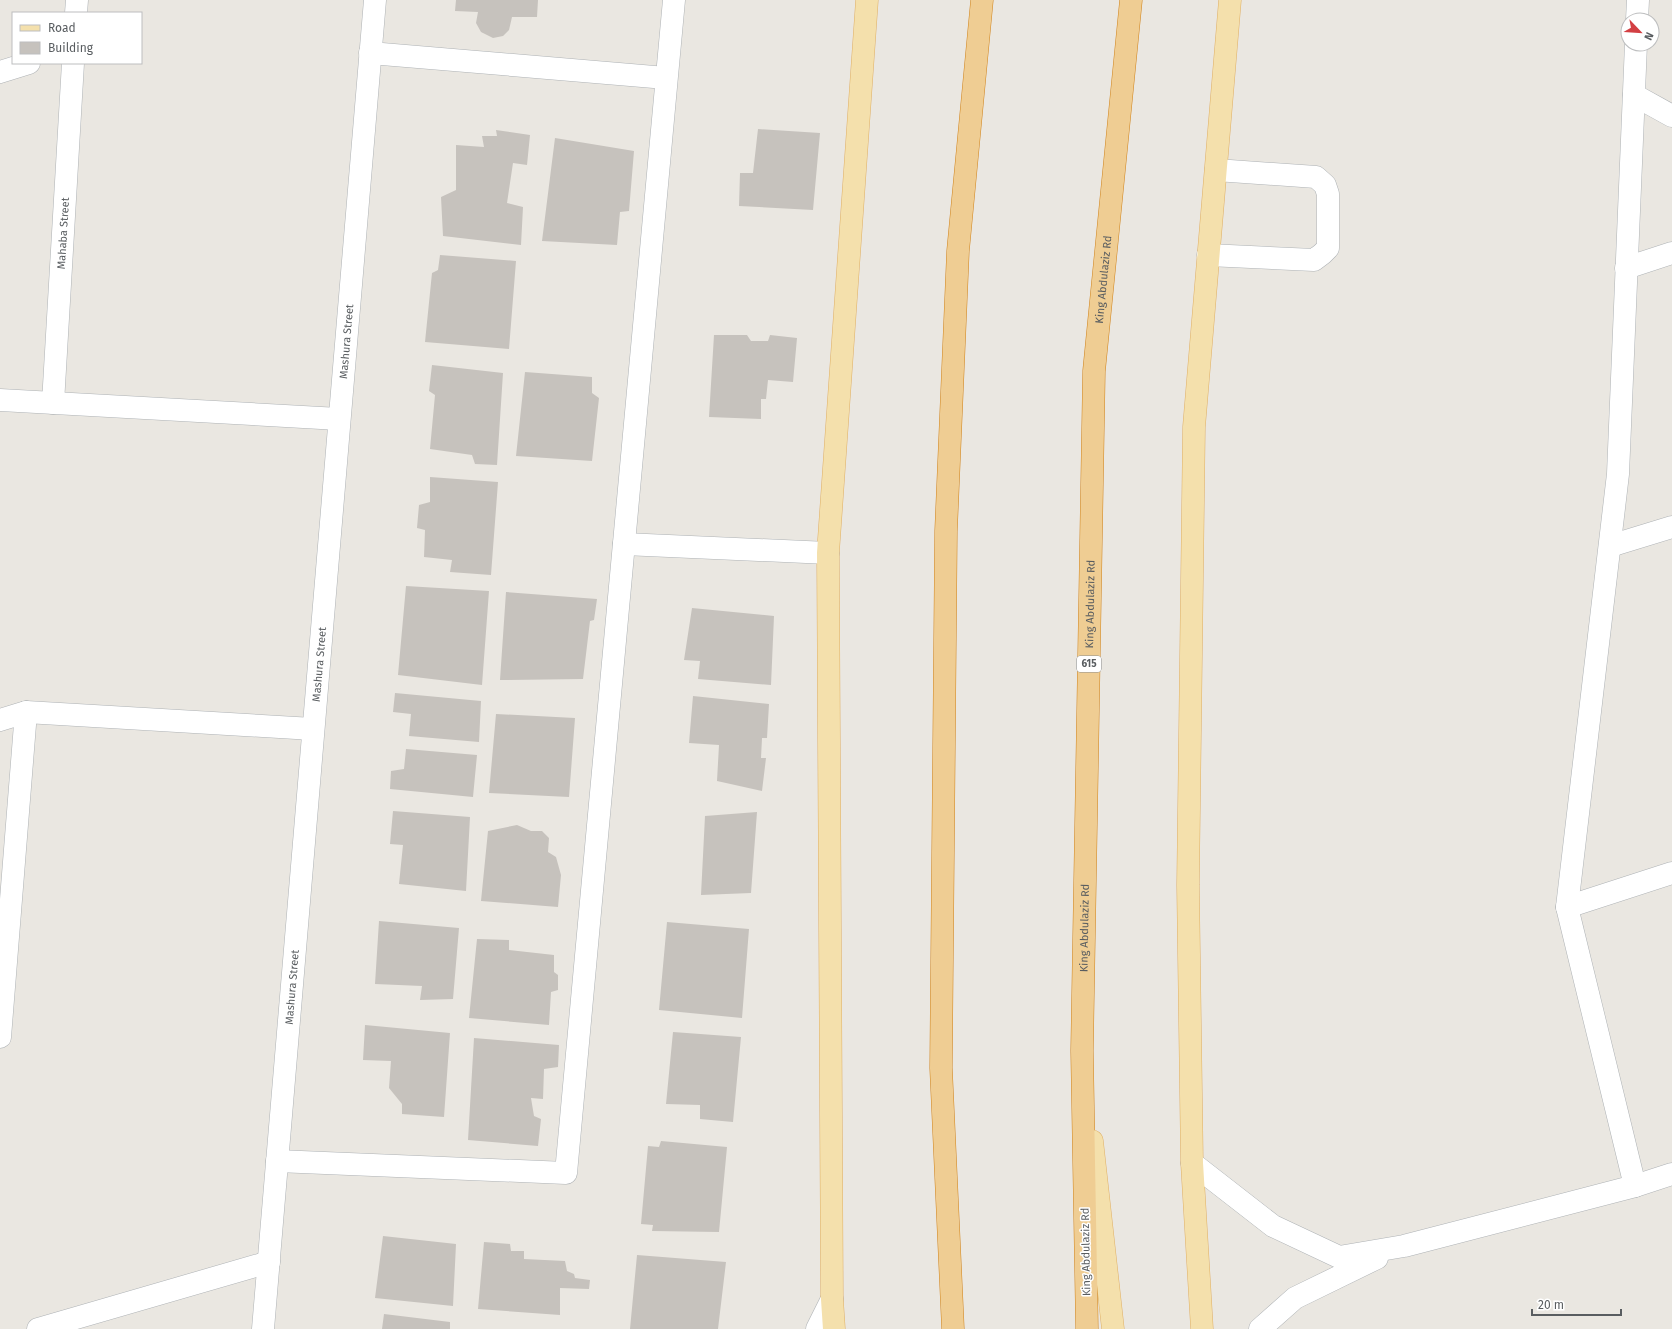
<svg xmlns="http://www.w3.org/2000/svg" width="1672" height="1329" viewBox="0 0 1672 1329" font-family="'Fira Sans',sans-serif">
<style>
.building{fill:#c6c2bd}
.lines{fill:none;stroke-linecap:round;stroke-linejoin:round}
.minor-casing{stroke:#aeb2b5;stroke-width:23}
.major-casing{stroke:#dfaf65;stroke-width:23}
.highway-casing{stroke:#d0831b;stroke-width:23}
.minor{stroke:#fff;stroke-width:22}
.major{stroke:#f4e0ac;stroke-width:22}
.highway{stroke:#efcd93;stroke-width:22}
.labels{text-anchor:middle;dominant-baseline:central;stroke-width:3;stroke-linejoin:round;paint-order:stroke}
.shield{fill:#fff;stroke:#8b8e90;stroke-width:1}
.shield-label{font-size:10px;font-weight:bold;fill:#595d60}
.street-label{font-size:11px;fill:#595d60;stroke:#fff}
</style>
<rect width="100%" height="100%" fill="#eae7e1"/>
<path class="building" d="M456,0H538L537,17H512L509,30L503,36L493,38L481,32L476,23L478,12L455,11Z
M758,129L820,133L813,210L739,206L740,173H753Z
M496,130L530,135L527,165L513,163L507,203L523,207L521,245L443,236L441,197L456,190V145L484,147L482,136H497Z
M555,138L634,151L629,211L620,212L617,245L542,241Z
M440,255L516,261L509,349L425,342L432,273L438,270Z
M714,335H747L751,341H768L770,335L797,338L793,382L768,380L766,399H761V419L709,417Z
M432,365L503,373L497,465L475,464L472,455L430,449L435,395L429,391Z
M525,372L592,377V393L599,398L592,461L516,456Z
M430,477L498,482L491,575L450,572L452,560L424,557L425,530L417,528L419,505L430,502Z
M406,586L489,591L482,685L398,675Z
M506,592L597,599L594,620L590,621L583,679L500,680Z
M692,608L774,616L771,685L698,679L700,661L684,660Z
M395,693L481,701L479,742L409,736L411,714L393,712Z
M693,696L769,704L767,738H762L761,758H766L762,791L717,781L719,745L689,743Z
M496,714L575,718L569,797L489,793Z
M406,749L477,755L473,797L390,789L391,771L404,769Z
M393,811L470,817L466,891L399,884L403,845L390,844Z
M757,812L751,893L701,895L705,816Z
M517,825L531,831H542L549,838L548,852L556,857L561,875L558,907L481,901L488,831Z
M379,921L459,928L453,999L420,1000L422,986L375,984Z
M667,922L749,929L742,1018L659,1010Z
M477,939L509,940V950L554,955V972L558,975V990L551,992L549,1025L469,1018Z
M365,1025L450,1033L444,1117L402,1114V1104L389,1088L391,1061L363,1060Z
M673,1032L741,1037L733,1122L700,1119V1105L666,1104Z
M474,1038L559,1045L558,1067L544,1069L543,1099L531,1098L534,1116L541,1119L538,1146L468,1140Z
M661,1141L727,1147L719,1232L652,1231L653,1225L641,1224L648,1146L659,1147Z
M383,1236L456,1244L453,1306L375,1298Z
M484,1242L510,1244L511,1251H524V1259L565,1261L567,1271L574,1274L575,1278L590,1280L589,1289L560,1288V1315L478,1309Z
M637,1255L726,1262L718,1329H630Z
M384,1314L450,1322V1329H382Z"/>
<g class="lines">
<g class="minor-casing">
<g id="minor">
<path d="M76,13L77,0"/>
<path d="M1637,20L1638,0"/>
<path d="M370,53L666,78"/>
<path d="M0,72L29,63"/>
<path d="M1634,95L1672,116"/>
<path d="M1208,255L1314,260L1322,254L1328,248V194L1325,185L1316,177L1216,170"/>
<path d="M1626,268L1672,253"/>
<path d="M0,400L339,419"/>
<path id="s1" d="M53,403L73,63"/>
<path d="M624,544L828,553"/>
<path d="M1610,546L1672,527"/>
<path d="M0,720L26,712L313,729"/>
<path d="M1567,907L1672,873"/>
<path d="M0,1037L26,712"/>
<path d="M277,1161L566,1173L674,0"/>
<path d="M1192,1163L1273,1226L1339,1257L1404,1246L1635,1186L1672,1174"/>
<path d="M1635,1186L1567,907L1618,474L1636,44"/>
<path d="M38,1329L269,1262"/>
<path id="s2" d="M263,1329L375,0"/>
<path d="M817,1329L832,1299"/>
<path d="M1260,1329L1295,1298L1377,1258"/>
</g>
</g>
<g class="major-casing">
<path id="major" d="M1092,1141L1113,1329
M834,1329L832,1299L828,553L867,0
M1202,1329L1192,1163L1188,885L1194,427L1230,0"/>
</g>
<g class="highway-casing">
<g id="highway">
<path d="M953,1329L941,1068L946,531L958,251L982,0"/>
<path id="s3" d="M1087,1329L1082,1051L1094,371L1131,0"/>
</g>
</g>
<use href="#minor" class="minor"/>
<use href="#major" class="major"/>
<use href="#highway" class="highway"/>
</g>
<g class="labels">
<rect class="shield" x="1077" y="656" width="24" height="16" rx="3"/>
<g class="shield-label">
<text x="1089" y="664">615</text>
</g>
<g class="street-label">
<text stroke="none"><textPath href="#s1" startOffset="170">Mahaba Street</textPath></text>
<text stroke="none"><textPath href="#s3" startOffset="1050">King Abdulaziz Rd</textPath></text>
<text stroke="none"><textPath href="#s2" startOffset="991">Mashura Street</textPath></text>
<text stroke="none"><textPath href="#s3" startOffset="725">King Abdulaziz Rd</textPath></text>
<text stroke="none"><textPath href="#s2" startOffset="667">Mashura Street</textPath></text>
<text stroke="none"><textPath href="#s3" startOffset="401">King Abdulaziz Rd</textPath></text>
<text stroke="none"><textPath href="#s2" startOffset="343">Mashura Street</textPath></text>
<text transform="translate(1086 1252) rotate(-91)">King Abdulaziz Rd</text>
</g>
</g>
<rect x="12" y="12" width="130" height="52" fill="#ffffff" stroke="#bdbebf"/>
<rect x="20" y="25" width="20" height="6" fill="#f4e0ac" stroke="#bdbebf"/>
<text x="48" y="32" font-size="12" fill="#595d60">Road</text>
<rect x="20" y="42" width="20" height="12" fill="#c6c2bd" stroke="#bdbebf"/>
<text x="48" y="52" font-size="12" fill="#595d60">Building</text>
<g transform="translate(1640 32) rotate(115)"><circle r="19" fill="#ffffff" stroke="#bdbebf"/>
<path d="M0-3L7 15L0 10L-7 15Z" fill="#d33f43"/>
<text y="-6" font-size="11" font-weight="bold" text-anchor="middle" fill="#595d60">N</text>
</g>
<path d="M1532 1309v6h89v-6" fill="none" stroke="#595d60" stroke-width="2"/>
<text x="1538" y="1309" font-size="12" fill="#595d60" stroke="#ffffff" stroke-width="3" paint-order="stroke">20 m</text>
</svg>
